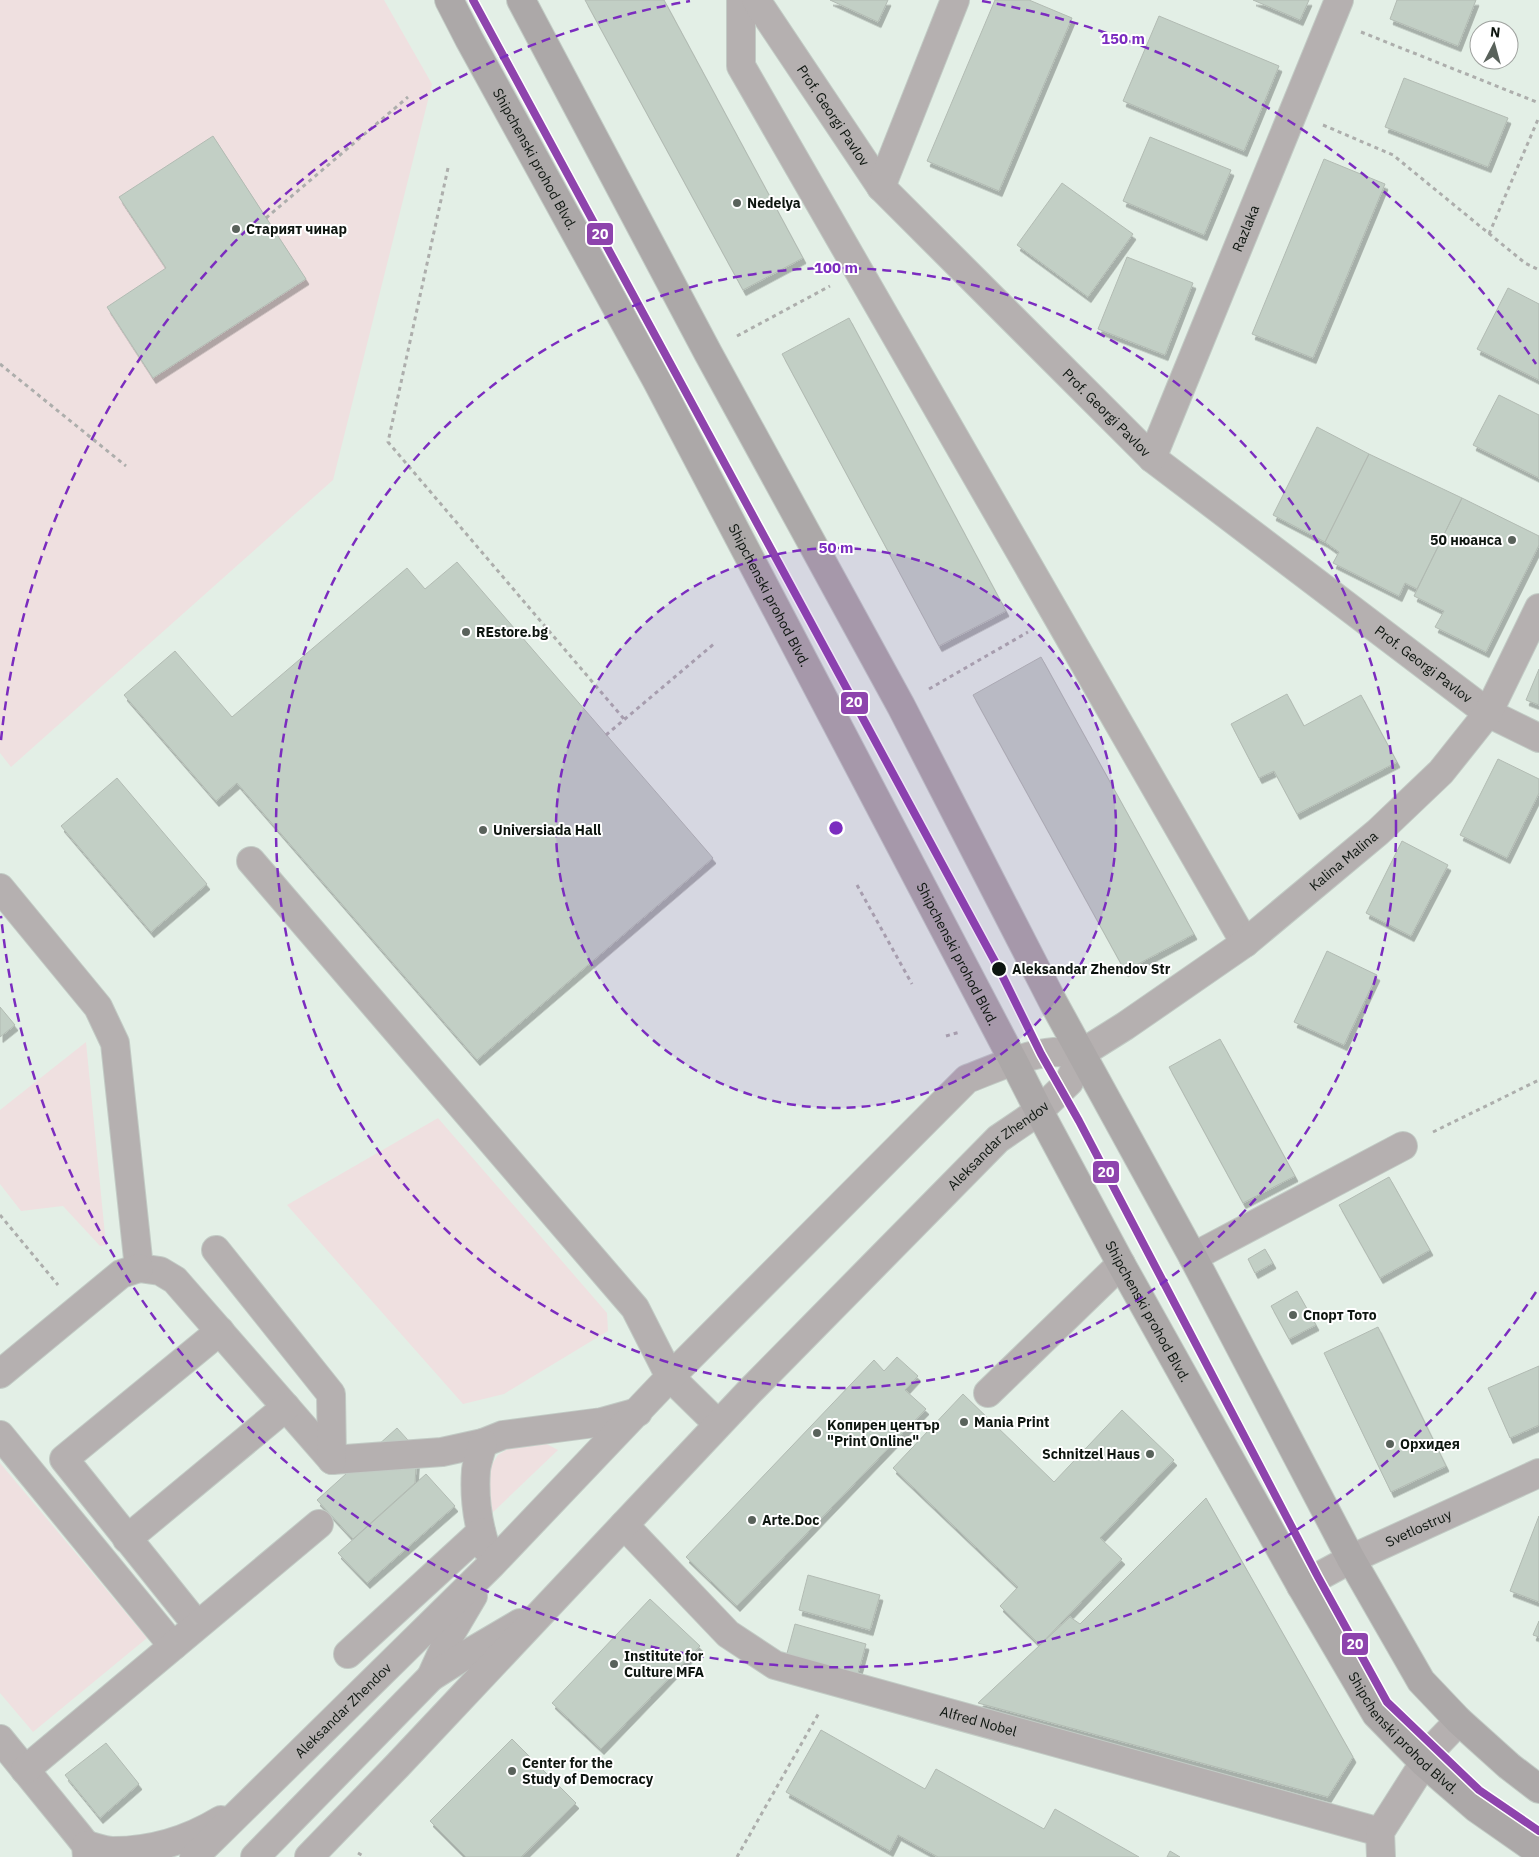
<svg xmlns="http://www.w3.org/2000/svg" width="1539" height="1857" viewBox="0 0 1539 1857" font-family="'IBM Plex Sans',sans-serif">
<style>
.green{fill:#efe0e0;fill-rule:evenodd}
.building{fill:#c2cfc5;stroke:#b2bbb3;filter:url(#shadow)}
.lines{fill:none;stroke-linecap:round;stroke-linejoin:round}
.minor-casing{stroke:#c2cbc5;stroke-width:30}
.major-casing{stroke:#c2cbc5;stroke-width:30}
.path{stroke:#adaeac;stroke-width:3;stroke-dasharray:4 4;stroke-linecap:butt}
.minor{stroke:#b5b0b0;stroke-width:28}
.major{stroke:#aca8a8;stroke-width:28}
.tram-1-casing{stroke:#fff;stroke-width:11}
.tram-1{stroke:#8e44ad;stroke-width:8}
.ring{fill:none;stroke:#7b2cbf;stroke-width:2.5;stroke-dasharray:9 6}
.poi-dot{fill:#59625b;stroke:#fff;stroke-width:2}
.stop-dot{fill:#0e1610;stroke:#fff;stroke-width:2}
.labels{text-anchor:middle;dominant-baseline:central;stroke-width:4;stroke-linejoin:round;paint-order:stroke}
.street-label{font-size:14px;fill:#0e1610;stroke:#fff}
.poi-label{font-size:14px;font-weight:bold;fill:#0e1610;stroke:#fff;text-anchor:start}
.stop-label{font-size:14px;font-weight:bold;fill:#0e1610;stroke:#fff;text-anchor:start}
.centre{fill:#7b2cbf;stroke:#fff;stroke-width:2.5}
.ring-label{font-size:15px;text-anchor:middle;font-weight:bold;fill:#7b2cbf;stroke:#fff;stroke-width:4;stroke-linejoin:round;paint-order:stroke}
.line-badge{stroke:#fff;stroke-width:2}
.badge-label{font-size:14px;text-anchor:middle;font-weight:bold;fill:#fff}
</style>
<defs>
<filter id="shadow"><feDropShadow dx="3" dy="5.5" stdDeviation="0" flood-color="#0004"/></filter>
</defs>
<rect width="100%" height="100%" fill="#e3efe6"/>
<path class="green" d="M0,0H384L432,84L333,480L11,767L0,753ZM213,137L153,378L107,307L166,268L119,197Z
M86,1042L106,1245L100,1246L63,1206L21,1211L0,1184V1110Z
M438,1118L607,1313L608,1331L504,1394L463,1404L287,1205Z
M541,1441L558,1450L489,1516L484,1477L498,1455L513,1446Z
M0,1463L147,1638L33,1732L0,1693Z"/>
<path class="building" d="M585,0H664L803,258L743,290Z
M830,0H888L878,22Z
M995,0H1029L1072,18L999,191L927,161Z
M1253,0H1309L1300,20Z
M1397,0H1476L1458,46L1390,19Z
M1159,16L1279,66L1244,151L1123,101Z
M1404,78L1508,118L1488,167L1385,127Z
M213,136L306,279L153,378L107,307L166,268L119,197Z
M1150,137L1231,170L1204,235L1123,201Z
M1324,159L1385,184L1313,358L1252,334Z
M1062,183L1133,234L1088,297L1017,245Z
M1127,257L1193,283L1165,355L1098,329Z
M1508,288L1539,304V380L1477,349Z
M849,318L1006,611L939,646L782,354Z
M1499,395L1539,415V478L1473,445Z
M1317,427L1369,454L1325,542L1273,515Z
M1369,454L1462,498L1417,589L1405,583L1399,596L1333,563L1339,552L1325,542Z
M1462,498L1539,536V545L1486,652L1435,627L1444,611L1414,596Z
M457,562L713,858L477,1060L237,783L216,801L124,695L175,651L232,717L407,568L425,589Z
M1041,657L1194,934L1125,971L973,695Z
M1539,669V705L1526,700Z
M1287,694L1304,726L1361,695L1397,762L1297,814L1274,771L1259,778L1231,724Z
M1498,759L1539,779V793L1507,858L1460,835Z
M117,778L207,884L151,932L61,826Z
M1402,841L1448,865L1411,936L1366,913Z
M1327,951L1377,975L1344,1045L1294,1022Z
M0,1007L15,1025L0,1037Z
M1220,1039L1295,1176L1243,1203L1169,1067Z
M1389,1177L1430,1250L1380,1278L1339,1205Z
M1265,1249L1273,1263L1255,1273L1248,1259Z
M1297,1291L1316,1325L1289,1339L1271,1306Z
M1378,1327L1446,1466L1391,1492L1324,1353Z
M897,1357L918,1376L905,1390L926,1409L737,1606L686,1557L874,1360L884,1371Z
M1539,1366V1425L1510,1438L1488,1388Z
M963,1394L1054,1482L1122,1410L1174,1460L1100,1538L1122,1559L1040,1645L1000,1606L1018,1587L893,1468Z
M397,1428L417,1450L415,1483L353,1539L317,1500Z
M426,1474L455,1506L367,1583L338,1553Z
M1206,1498L1353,1757L1328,1797L978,1703L1070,1617L1080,1624Z
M1539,1516V1602L1510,1591Z
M808,1575L880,1595L870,1630L799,1610Z
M650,1599L700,1646L601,1749L552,1703Z
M1539,1621V1637L1533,1635Z
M795,1624L866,1644L857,1677L786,1657Z
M821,1730L925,1789L936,1769L1044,1829L1055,1809L1139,1857H938L898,1835L890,1851L786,1792Z
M512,1739L576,1803L521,1857H466L430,1821Z
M106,1743L139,1784L100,1818L65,1775Z
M1170,1851L1180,1857H1167Z"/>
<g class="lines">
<g class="minor-casing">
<g id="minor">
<path d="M741,0V66L1245,943"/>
<path id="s1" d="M756,0L881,187L1152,458L1488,713L1539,738"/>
<path d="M881,187L955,0"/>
<path id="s2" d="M1152,458L1339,0"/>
<path d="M251,861L635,1308L670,1377L718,1424"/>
<path d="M0,888L98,1007L115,1043L139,1268L160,1271L175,1280L332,1460L442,1452L483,1443L503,1435L602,1422L638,1412"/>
<path id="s3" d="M1082,1053L1125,1026L1245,943L1378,832L1441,772L1488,713L1539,608"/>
<path d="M216,1250L331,1394L332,1460"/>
<path d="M1193,1257L1403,1146"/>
<path d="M0,1374L121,1274L139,1268"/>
<path d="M988,1393L1121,1264"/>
<path d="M0,1435L173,1646"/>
<path d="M483,1443C481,1452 477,1461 476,1470C474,1496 478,1524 486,1548"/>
<path id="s4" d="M624,1525L728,1634L775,1665L1380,1832"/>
<path d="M127,1539L286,1407"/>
<path id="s5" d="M1301,1586L1351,1559L1539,1473"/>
<path d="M197,1625L64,1459L220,1331"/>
<path d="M348,1654L481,1532"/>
<path d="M431,1677L450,1635L473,1596"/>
<path d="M0,1739L79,1836L86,1845L87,1857"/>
<path d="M25,1770L319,1524"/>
<path d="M86,1845C95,1847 104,1851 113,1851C151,1851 188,1840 221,1820"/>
<path id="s6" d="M194,1857L492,1564L670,1377L967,1079C993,1069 1026,1054 1054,1052C1063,1052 1073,1053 1082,1053"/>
<path d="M255,1857L431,1677L469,1653L520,1623"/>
<path id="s7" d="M309,1857L397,1766L750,1391L998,1139L1039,1111L1069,1082L1082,1053"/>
<path d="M1381,1857L1380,1832L1434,1747L1459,1721"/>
</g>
</g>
<g class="major-casing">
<g id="major">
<path id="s8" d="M449,0L469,39L657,381L1014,1062L1039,1111L1121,1264L1301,1586L1376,1714L1424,1763L1476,1808L1539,1852"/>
<path d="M521,0L708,353L901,706L1053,1002L1193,1257L1351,1559L1421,1681L1459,1721L1509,1766L1539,1789"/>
</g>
</g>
<path class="path" d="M1361,32L1539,103
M1323,125L1393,155L1525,263L1539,270
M448,168L388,442L624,719
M266,218L408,97
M1489,234L1539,117
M737,336L830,286
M0,364L126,466
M929,689L1028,632
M606,735L715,643
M857,885L912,984
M946,1036L960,1032
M1433,1132L1539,1080
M0,1215L58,1285
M358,1853L365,1857
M737,1857L820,1711"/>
<use href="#minor" class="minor"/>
<use href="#major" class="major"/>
<g class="tram-1-casing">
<path id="tram-1" d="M473,0L999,969L1041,1054L1079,1121L1318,1577L1387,1702L1479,1790L1539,1831"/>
</g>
<use href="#tram-1" class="tram-1"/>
</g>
<circle cx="836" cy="828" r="280" fill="#7b2cbf" fill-opacity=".12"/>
<g class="ring">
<circle cx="836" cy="828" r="280"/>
<circle cx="836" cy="828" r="560"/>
<path d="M1536 1292A840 840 0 0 1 1 916M1 740A840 840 0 0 1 690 1M982 1A840 840 0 0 1 1536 364"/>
</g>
<g class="poi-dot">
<circle cx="737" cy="203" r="5"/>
<circle cx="236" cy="229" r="5"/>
<circle cx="1512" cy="540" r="5"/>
<circle cx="466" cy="632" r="5"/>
<circle cx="483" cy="830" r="5"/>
<circle cx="1293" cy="1315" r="5"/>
<circle cx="964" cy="1422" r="5"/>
<circle cx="817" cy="1433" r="5"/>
<circle cx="1390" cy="1444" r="5"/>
<circle cx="1150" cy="1454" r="5"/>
<circle cx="752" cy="1520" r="5"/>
<circle cx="614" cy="1664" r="5"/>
<circle cx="512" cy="1771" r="5"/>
</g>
<circle class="stop-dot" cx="999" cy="969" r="8"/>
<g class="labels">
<g class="street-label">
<text stroke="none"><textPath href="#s1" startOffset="139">Prof. Georgi Pavlov</textPath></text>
<text stroke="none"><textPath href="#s8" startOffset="181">Shipchenski prohod Blvd.</textPath></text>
<text stroke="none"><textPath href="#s2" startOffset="248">Razlaka</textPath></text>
<text stroke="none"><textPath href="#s1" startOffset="544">Prof. Georgi Pavlov</textPath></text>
<text stroke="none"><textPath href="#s8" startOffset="676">Shipchenski prohod Blvd.</textPath></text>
<text stroke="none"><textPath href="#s1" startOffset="949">Prof. Georgi Pavlov</textPath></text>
<text stroke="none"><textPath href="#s3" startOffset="325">Kalina Malina</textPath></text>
<text stroke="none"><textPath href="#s8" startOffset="1081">Shipchenski prohod Blvd.</textPath></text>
<text stroke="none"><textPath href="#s7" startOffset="991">Aleksandar Zhendov</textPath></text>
<text stroke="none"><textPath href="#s8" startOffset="1486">Shipchenski prohod Blvd.</textPath></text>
<text stroke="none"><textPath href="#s5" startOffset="131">Svetlostruy</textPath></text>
<text stroke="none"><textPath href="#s6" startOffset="209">Aleksandar Zhendov</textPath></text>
<text stroke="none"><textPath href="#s4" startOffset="418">Alfred Nobel</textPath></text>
<text stroke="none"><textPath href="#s8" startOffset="1981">Shipchenski prohod Blvd.</textPath></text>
</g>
<g class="poi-label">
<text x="747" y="203">Nedelya</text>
<text x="246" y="229">Старият чинар</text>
<text x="1502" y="540" text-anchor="end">50 нюанса</text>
<text x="476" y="632">REstore.bg</text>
<text x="493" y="830">Universiada Hall</text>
<text x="1303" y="1315">Спорт Тото</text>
<text x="974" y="1422">Mania Print</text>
<text x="827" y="1425">Kопирен център<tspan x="827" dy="16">"Print Online"</tspan></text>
<text x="1400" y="1444">Орхидея</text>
<text x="1140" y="1454" text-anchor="end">Schnitzel Haus</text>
<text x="762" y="1520">Arte.Doc</text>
<text x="624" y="1656">Institute for<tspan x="624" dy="16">Culture MFA</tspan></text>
<text x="522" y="1763">Center for the<tspan x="522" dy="16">Study of Democracy</tspan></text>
</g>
<g class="stop-label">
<text x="1012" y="969">Aleksandar Zhendov Str</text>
</g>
</g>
<circle cx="836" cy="828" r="8" class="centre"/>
<g class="ring-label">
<text x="1123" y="44">150 m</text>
<text x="836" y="273">100 m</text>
<text x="836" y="553">50 m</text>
</g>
<g class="line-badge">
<rect x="586" y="222" width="28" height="24" rx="5" fill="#8e44ad"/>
<rect x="840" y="691" width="29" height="24" rx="5" fill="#8e44ad"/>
<rect x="1092" y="1160" width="28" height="24" rx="5" fill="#8e44ad"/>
<rect x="1341" y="1632" width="28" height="24" rx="5" fill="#8e44ad"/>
</g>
<g class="badge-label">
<text x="600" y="239">20</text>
<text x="854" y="707">20</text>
<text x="1106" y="1177">20</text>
<text x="1355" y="1649">20</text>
</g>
<g transform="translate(1494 45) rotate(6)"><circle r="24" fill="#ffffff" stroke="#9fa29f"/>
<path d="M0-4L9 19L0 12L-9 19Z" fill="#59625b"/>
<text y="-8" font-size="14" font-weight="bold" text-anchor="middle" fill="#0e1610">N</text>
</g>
</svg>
